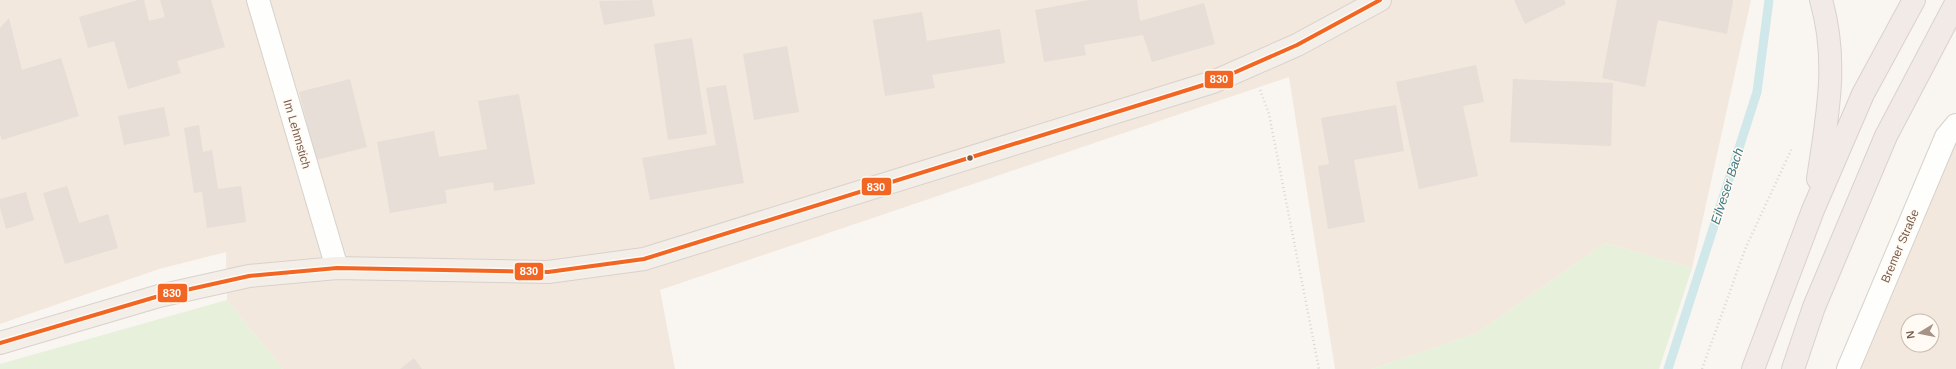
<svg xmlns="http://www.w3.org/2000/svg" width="1956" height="369" viewBox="0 0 1956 369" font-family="Helvetica,sans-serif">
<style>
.residential{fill:#f2e8de;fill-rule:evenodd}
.green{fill:#e7f0db}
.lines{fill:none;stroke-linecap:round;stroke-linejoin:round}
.stream{stroke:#d0e8ea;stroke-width:9}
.building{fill:#e6ded7}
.minor-casing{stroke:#d7d1cb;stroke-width:24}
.major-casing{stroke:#dad1cc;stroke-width:24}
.highway-casing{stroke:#dad1cc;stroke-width:24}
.path{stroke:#dcd5d0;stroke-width:2.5;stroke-dasharray:1 3;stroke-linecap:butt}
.minor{stroke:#fefefd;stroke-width:22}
.major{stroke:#f3eee8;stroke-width:22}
.highway{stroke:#f2eae7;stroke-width:22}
.bus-1-casing{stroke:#fffaf3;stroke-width:7}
.bus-1{stroke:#f26522;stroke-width:4}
.bus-dot{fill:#7a5c4d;stroke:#fffaf3;stroke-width:1.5}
.labels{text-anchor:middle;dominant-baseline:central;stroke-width:3;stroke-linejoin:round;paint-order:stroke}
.street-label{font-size:12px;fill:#7a5c4d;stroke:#fffaf3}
.water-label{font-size:13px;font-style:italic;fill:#437c86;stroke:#fffaf3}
.line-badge{stroke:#fffaf3;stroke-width:1.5}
.badge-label{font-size:11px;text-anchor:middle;font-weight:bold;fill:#fff}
</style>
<rect width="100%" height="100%" fill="#f9f5f0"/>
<path class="residential" d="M0,0H1751L1692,268L1605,243L1477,333L1372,369H1335L1289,77L660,290L675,369H283L227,300L226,252L159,269L0,324Z
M1956,133V369H1857ZM1908,321H1932V345H1908Z"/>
<path class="green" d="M1605,243L1692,268L1659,369H1372L1477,333Z
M227,300L283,369H0V364Z"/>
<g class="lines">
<path class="stream" d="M1668,369L1757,92L1769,0"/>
</g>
<path class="building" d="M138,0H144L149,21L165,17L160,0H211L225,47L177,61L181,73L128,89L114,41L88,48L79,17Z
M652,0L655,16L604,25L599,1Z
M1089,0H1137L1140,21L1204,3L1215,44L1152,62L1143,35L1084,45L1086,55L1044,62L1035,10Z
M1514,0H1564L1566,4L1525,24Z
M1617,0H1733L1727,34L1658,20L1645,87L1602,78Z
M922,12L927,41L1000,29L1005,63L932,75L935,88L885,96L873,20Z
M9,18L22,70L61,58L79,116L2,140L0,134V28Z
M692,38L707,134L668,140L654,44Z
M787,46L799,112L754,120L743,54Z
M1476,65L1484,102L1463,106L1478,176L1419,189L1396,82Z
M350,79L367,147L316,160L299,92Z
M1513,79L1613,83L1611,146L1510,142Z
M726,85L744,183L650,200L642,158L716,145L706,88Z
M519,94L535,184L494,191L493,182L445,190L447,203L390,213L377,142L434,131L439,157L487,149L478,101Z
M1396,105L1404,151L1354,160L1365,222L1328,229L1318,166L1329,164L1321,118Z
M164,107L170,136L124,145L118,116Z
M199,125L203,152L212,150L218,189L241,186L246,222L207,228L202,192L194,193L184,128Z
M67,186L79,223L108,214L118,248L65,264L43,193Z
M26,192L34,220L6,229L0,208V199Z
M414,358L422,369H400Z"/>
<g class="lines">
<g class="minor-casing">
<path id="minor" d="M258,0L337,268
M1848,369L1946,137L1956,125"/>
</g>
<g class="major-casing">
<path id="major" d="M0,343L159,296L249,276L337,268L548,272L644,259L1213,82L1297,45L1380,0"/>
</g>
<g class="highway-casing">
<path id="highway" d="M1818,179C1827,117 1839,62 1821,0
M1753,369L1813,210L1863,94L1914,0
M1793,369L1814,307L1886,136L1956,3"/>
</g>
<path class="path" d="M1260,90L1269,114L1319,369
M1702,369L1746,247L1792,148"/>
<use href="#minor" class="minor"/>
<use href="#major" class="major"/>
<use href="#highway" class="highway"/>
<g class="bus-1-casing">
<path id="bus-1" d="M0,343L159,296L249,276L337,268L548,272L644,259L1213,82L1297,45L1380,0"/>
</g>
<use href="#bus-1" class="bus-1"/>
</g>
<circle class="bus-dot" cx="970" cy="158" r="3.5"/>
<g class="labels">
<g class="street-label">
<text transform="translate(297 134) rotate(74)">Im Lehmstich</text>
<text transform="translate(1900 246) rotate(-67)">Bremer Straße</text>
</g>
<g class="water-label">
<text transform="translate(1727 186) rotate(-72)">Eilveser Bach</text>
</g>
</g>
<g class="line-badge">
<rect x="1204" y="70" width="30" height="19" rx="4" fill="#f26522"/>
<rect x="861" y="177" width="31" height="19" rx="4" fill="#f26522"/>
<rect x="514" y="262" width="30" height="19" rx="4" fill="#f26522"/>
<rect x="157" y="283" width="31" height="20" rx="4" fill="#f26522"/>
</g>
<g class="badge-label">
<text x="1219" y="83">830</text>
<text x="876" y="191">830</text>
<text x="529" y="275">830</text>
<text x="172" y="297">830</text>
</g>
<g transform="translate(1920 333) rotate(260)"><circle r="19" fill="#fffaf3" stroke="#cabbb1"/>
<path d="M0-3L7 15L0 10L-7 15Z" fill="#a69286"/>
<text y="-6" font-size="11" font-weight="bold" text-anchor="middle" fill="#7a5c4d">N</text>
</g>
</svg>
